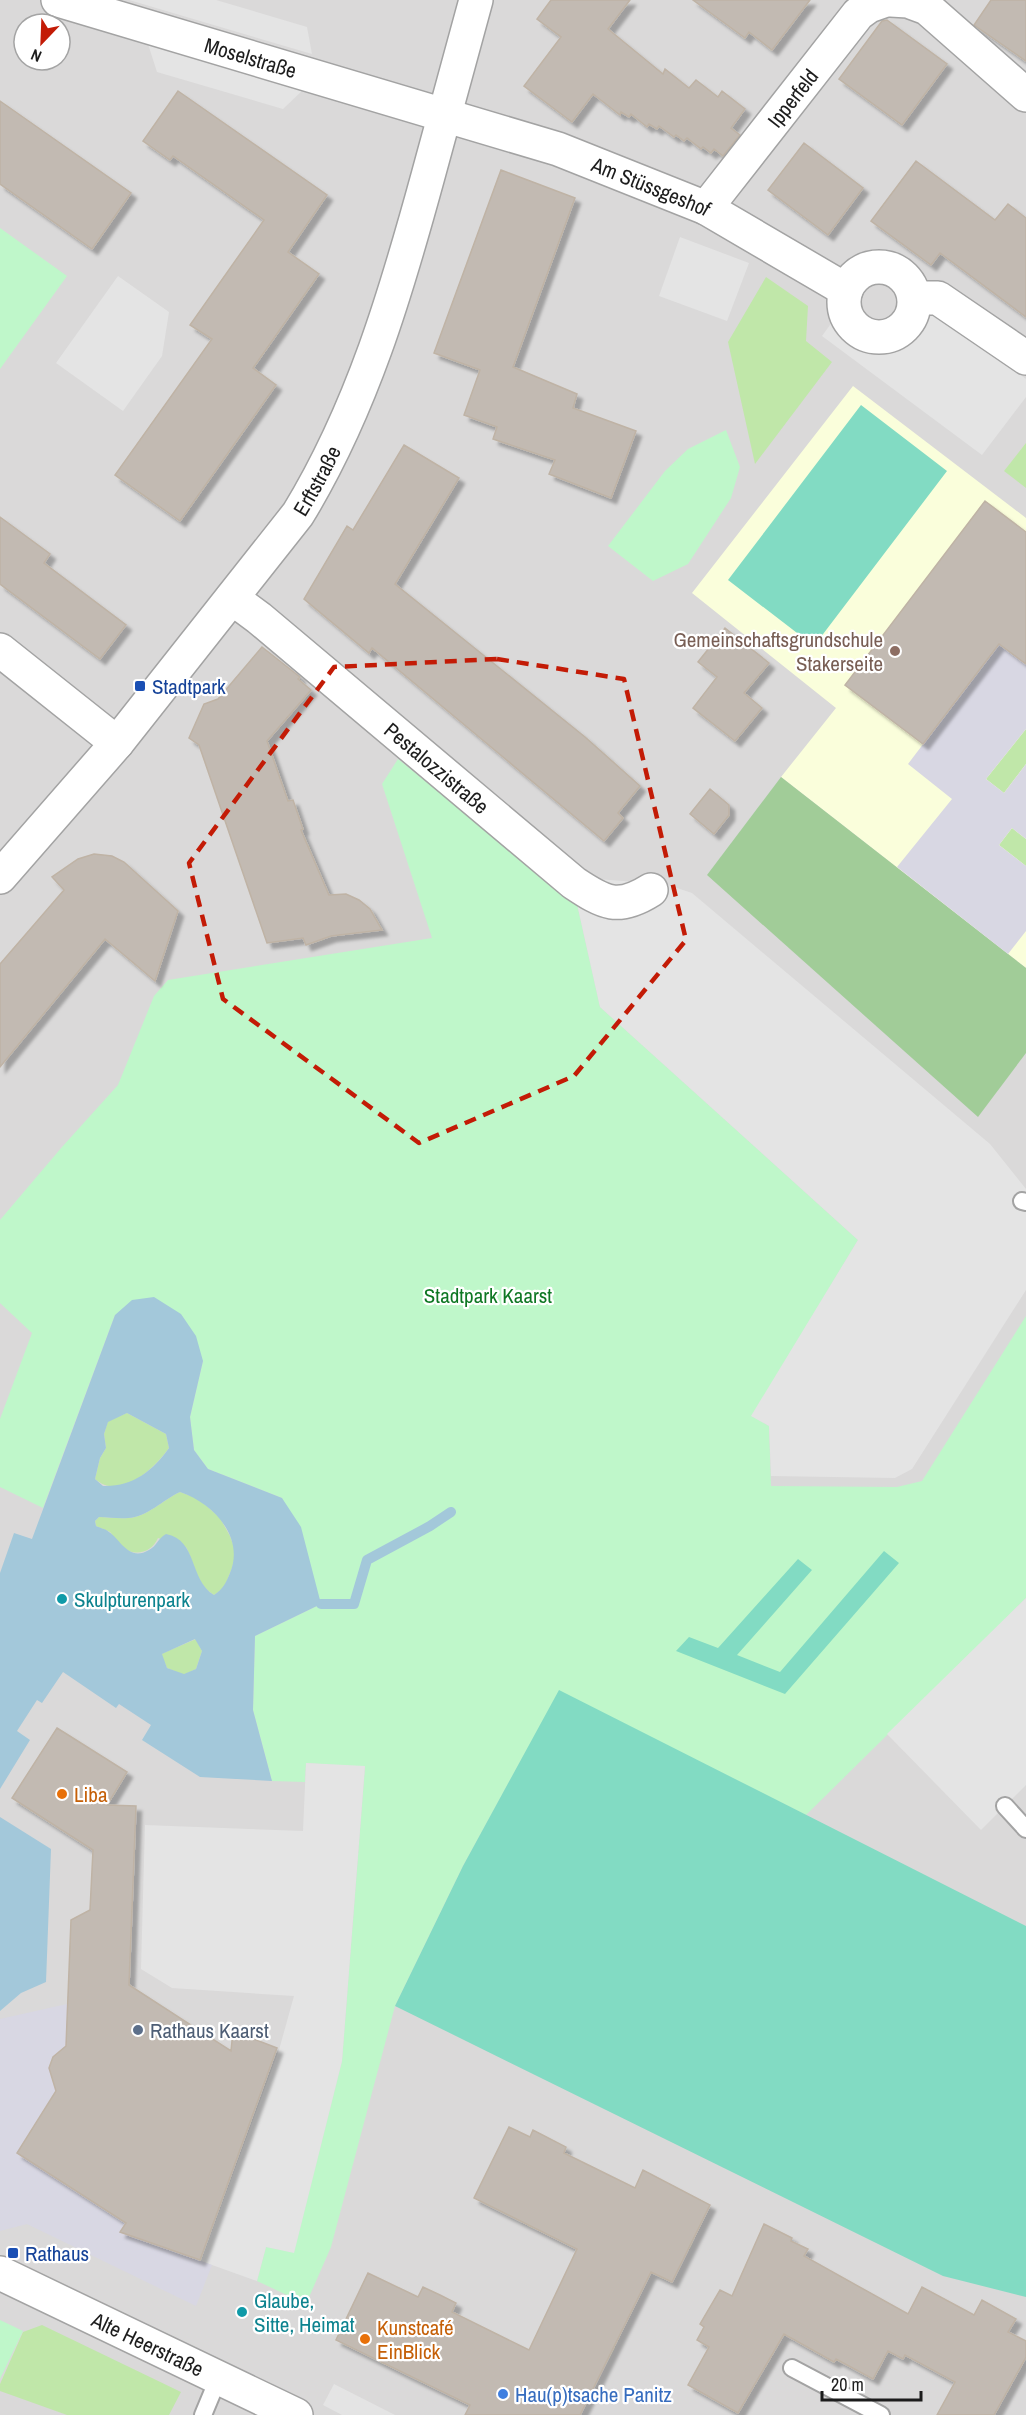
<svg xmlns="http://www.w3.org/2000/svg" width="1026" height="2415" viewBox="0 0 1026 2415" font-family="'Archivo Narrow',sans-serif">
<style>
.residential{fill:#dad9d9;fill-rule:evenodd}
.education{fill:#fafedb}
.grass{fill:#c0e7a9}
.forest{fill:#a1cc98}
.park{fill:#bff7ca}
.pitch{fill:#82dbc3}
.parking{fill:#e4e4e4}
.plaza{fill:#d8d7e3}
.water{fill:#a3c8da;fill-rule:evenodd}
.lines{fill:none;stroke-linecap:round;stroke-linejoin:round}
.stream{stroke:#a3c8da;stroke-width:10}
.building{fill:#c2bab2;stroke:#bfb3a5;stroke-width:1.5;filter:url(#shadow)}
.service-casing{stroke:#a3a3a3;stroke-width:20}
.minor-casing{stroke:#a3a3a3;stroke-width:36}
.service{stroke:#fff;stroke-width:16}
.minor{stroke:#fff;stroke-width:33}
.marked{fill:none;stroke:#c31b06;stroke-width:4.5;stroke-dasharray:12 8;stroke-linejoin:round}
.education-dot{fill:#8d6e63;stroke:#fff;stroke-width:2}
.transit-dot{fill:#1a4fb4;stroke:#fff;stroke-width:2}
.culture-dot{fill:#0f9aa8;stroke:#fff;stroke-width:2}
.food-dot{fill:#e8710a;stroke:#fff;stroke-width:2}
.service-dot{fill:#5c6f8a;stroke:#fff;stroke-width:2}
.shop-dot{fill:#3f7fe0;stroke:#fff;stroke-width:2}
.labels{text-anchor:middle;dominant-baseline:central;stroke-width:4.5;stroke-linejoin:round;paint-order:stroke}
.street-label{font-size:21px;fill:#1c1c1c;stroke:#fff}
.education-label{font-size:21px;fill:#785e54;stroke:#fff;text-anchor:end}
.transit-label{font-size:21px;fill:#164399;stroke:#fff;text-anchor:start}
.park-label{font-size:21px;fill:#0e7723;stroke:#fff}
.culture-label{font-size:21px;fill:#0d838f;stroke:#fff;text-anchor:start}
.food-label{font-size:21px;fill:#c56008;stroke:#fff;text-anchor:start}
.service-label{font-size:21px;fill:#4e5e75;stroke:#fff;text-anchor:start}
.shop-label{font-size:21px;fill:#366cbe;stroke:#fff;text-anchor:start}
</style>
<defs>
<filter id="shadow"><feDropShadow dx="5.5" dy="5.5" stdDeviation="1.5" flood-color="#0004"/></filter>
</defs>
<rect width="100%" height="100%" fill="#edebe2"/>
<path class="residential" d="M0,0H1026V2415H0ZM24,24H60V60H24Z"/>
<path class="education" d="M853,386L1026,518V968L781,777L836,708L692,593Z"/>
<path class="grass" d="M766,277L808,306L806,341L832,362L755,464L728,342Z
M1026,443V488L1004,471Z
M1026,729V764L1004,793L986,779Z
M1012,828L1026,839V866L999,845Z
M127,1413L166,1434L169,1448C154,1469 120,1501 95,1479L100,1458L106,1448L104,1434L108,1421Z
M180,1492L199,1499L220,1518L230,1536L236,1553L232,1568L224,1588L214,1595C196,1584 195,1564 186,1547L158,1538C151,1554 132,1558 119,1544C115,1541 113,1535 110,1532C106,1530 100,1528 96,1526L95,1521L99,1517C108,1517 119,1519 128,1518C147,1517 163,1500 180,1492Z
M196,1639L202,1651L196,1669L184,1675L167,1668L161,1654Z
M42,2325L181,2392L169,2415H67L0,2391V2384L23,2332Z"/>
<path class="forest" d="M781,777L1026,968V1053L978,1117L707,875Z"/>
<path class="park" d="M0,228L67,276L0,369Z
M726,430L740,467L731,498L688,564L653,581L608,546L665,471L688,449Z
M398,759L577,904L600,1007L858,1240L752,1416L769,1426L771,1486L897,1487L922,1481L1026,1316V1598L806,1815L559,1691L463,1866L395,2006L331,2247L306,2304L257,2281L266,2247L294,2252L342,2061L365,1767L306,1763L305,1782L272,1781L253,1710L255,1636L321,1604L311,1571L282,1498L208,1469L194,1450L190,1417L203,1361L115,1315L43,1508L0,1487V1419L32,1333L0,1303V1220L62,1147L118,1085L154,996L168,980L432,938L382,784Z
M0,2320L23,2331L0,2379Z"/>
<path class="pitch" d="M861,405L947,471L814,646L728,580Z
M884,1551L899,1563L785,1694L676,1651L689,1637L718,1648L798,1559L812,1570L737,1655L780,1672Z
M559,1690L1026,1926V2297L943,2276L395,2006L463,1866Z"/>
<path class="parking" d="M129,0H216L307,27L312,54Z
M148,44L304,89L283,109L157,72Z
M680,237L749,263L727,321L659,296Z
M118,276L169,312L162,356L123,411L56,363Z
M932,309L1026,379V397L982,455L822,336L835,318L876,349L907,340Z
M596,879L665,884L692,893L990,1144L1026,1189V1290L912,1469L895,1478L771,1476L769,1426L751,1416L858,1240L600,1007L577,904Z
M1026,1598V1785L981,1830L887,1734Z
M306,1763L365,1766L342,2061L294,2253L266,2247L257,2281L201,2261L279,2050L294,1996L172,1988L141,1969L145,1825L303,1831Z
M334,2384L395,2415H342L323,2405Z"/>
<path class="plaza" d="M999,644L1026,657V729L986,779L1004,793L1026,764V839L1012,828L999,845L1026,866V931L1008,954L897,867L952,799L908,764Z
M67,2004V2023H77L67,2048L57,2053L50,2062L49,2068L52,2078L60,2086L17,2153L126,2223L121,2232L212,2265L196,2306L27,2224L0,2231V2019Z"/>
<path class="water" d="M154,1297L181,1314L196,1336L203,1361L190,1417L194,1450L208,1469L282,1498L301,1527L321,1604L255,1636L253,1710L272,1781L200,1777L142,1740L151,1725L119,1704L116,1708L63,1672L42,1703L37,1700L17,1731L30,1740L0,1789V1573L14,1533L32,1539L115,1315L132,1300ZM127,1413L166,1434L169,1448C153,1471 132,1487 103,1486L95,1479L100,1458L106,1448L104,1434L108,1422ZM180,1492C213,1503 245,1537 230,1573C226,1583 223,1589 214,1595C189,1580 198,1540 166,1534C158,1538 157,1546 149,1550C129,1562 121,1540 109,1532C106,1529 100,1528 96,1526L95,1521L99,1517C108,1517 119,1519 128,1518C147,1517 163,1500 180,1492ZM195,1639L202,1651L196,1669L184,1674L167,1668L162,1654Z
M0,1817L51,1849L46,1982L21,1993L0,2011Z"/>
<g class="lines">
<path class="stream" d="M321,1604H354L367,1560L430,1526L451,1512"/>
</g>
<path class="building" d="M551,0H630L608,29L663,74L665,69L689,88L696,80L718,97L722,91L745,109L731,128L740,135L723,156L714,149L711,153L703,147L701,149L687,138L684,141L676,135L674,137L659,126L657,129L649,124L647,127L631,114L629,117L621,112L620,115L593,94L572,122L524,86L561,37L537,19Z
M693,0H810L772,50L749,32L745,38Z
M991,0H1026V61L974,25Z
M887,20L947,64L902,125L839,79L882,21Z
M178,91L327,195L288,252L319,274L253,368L276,385L180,521L115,475L212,339L190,325L264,220L173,156L170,160L143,141Z
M0,101L131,193L92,249L0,184Z
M804,143L863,188L828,235L768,190Z
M916,161L995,220L1008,204L1026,218V317L940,253L931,265L871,221Z
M501,170L575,198L513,367L577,394L573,408L636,431L611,498L549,474L555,460L493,439L497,427L464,415L480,370L434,353Z
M404,445L459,478L395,584L585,737L640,786L618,813L623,818L604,841L372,648L369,653L304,599L347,526L353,530Z
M985,501L1026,532V664L999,644L923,744L845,685Z
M0,517L50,554L44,563L126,625L100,659L0,584Z
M725,628L769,663L744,693L762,708L735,741L693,708L717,677L698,662Z
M262,647L300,677L298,679L311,690L267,741L288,801L293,800L303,829L301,830L329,895L346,894L359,900L370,909L382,930L331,936L306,945L303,938L267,943L199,745L189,738L204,704L218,699Z
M710,789L729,805V815L714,834L690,814Z
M94,854L112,856L124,862L178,911L155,981L105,939L0,1067V964L64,890L52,877L78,859Z
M57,1728L127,1772L107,1805L136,1806L129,1985L231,2051L233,2031L277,2048L200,2260L120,2232L126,2223L17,2153L56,2091L49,2068L53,2057L66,2046L71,1920L90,1910L93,1850L12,1798Z
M509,2127L530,2137L533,2130L566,2147L564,2153L635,2188L643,2170L710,2205L672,2282L651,2272L580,2415H465L470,2405L336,2340L368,2273L418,2297L423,2287L440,2295L456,2303L452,2312L529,2350L577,2249L474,2198Z
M764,2224L792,2238L791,2241L808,2249L804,2256L908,2314L922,2287L974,2315L982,2300L1016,2319L1008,2332L1026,2341V2357L994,2415H937L955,2382L905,2355L903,2359L888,2351L873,2379L836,2359L834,2362L784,2334L738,2413L688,2385L709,2347L697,2340L704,2327L700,2324L720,2290L732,2296Z"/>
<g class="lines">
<g class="service-casing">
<path id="service" d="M1022,1201L1026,1202
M1005,1806L1026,1829
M792,2368L881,2415
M203,2415L218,2379"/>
</g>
<g class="minor-casing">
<g id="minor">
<path id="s1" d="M58,0L558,149L706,208L846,290"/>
<path d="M891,0L908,1L927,8L1026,95"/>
<path id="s2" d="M706,208L858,14L869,6L886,0"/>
<circle cx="879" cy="302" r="35"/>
<path d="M915,298H938L1026,358"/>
<path id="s3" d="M232,598L259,618L574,883C604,903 618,911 651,890"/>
<path d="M0,650L117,743"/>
<path id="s4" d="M0,877L117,743L298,514C362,409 396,293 428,176C444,117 460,58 476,0"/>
<path id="s5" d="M0,2273L296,2415"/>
</g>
</g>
<use href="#service" class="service"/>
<use href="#minor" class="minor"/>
</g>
<path class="marked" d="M497,659L624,679L686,940L574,1076L419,1143L223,999L189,863L334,667Z"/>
<circle class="education-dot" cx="895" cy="651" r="6"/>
<g class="transit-dot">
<rect x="134" y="680" width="12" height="12" rx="3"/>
<rect x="7" y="2247" width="12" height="12" rx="3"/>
</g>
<g class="culture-dot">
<circle cx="62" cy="1599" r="6"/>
<circle cx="242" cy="2312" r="6"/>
</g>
<g class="food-dot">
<circle cx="62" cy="1794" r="6"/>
<circle cx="365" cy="2339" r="6"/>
</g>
<circle class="service-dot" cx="138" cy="2030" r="6"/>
<circle class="shop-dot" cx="503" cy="2394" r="6"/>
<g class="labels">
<g class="street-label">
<text stroke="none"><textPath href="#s1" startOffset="201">Moselstraße</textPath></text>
<text stroke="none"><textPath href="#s2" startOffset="140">Ipperfeld</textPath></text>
<text stroke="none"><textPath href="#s1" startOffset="622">Am Stüssgeshof</textPath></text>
<text stroke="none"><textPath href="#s4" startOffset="508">Erftstraße</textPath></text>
<text stroke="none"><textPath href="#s3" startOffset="266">Pestalozzistraße</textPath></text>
<text stroke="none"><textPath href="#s5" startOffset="164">Alte Heerstraße</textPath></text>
</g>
<g class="education-label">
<text x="883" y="639">Gemeinschaftsgrundschule<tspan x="883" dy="24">Stakerseite</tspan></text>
</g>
<g class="transit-label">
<text x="152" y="686">Stadtpark</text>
<text x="25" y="2253">Rathaus</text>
</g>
<g class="park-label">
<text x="488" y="1295">Stadtpark Kaarst</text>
</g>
<g class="culture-label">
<text x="74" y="1599">Skulpturenpark</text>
<text x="254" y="2300">Glaube,<tspan x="254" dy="24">Sitte, Heimat</tspan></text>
</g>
<g class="food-label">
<text x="74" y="1794">Liba</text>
<text x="377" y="2327">Kunstcafé<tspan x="377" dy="24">EinBlick</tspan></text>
</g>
<g class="service-label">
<text x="150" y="2030">Rathaus Kaarst</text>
</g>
<g class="shop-label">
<text x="515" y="2394">Hau(p)tsache Panitz</text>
</g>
</g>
<g transform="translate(42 42) rotate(203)"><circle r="28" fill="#ffffff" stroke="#a4a4a4" stroke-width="1.5"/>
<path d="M0-4.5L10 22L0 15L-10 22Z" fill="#c31b06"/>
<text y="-9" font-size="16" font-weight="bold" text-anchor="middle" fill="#1c1c1c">N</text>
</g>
<path d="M822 2391v9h99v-9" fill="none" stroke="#1c1c1c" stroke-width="3"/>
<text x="831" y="2391" font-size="18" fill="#1c1c1c" stroke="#ffffff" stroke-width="4.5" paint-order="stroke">20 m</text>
</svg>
